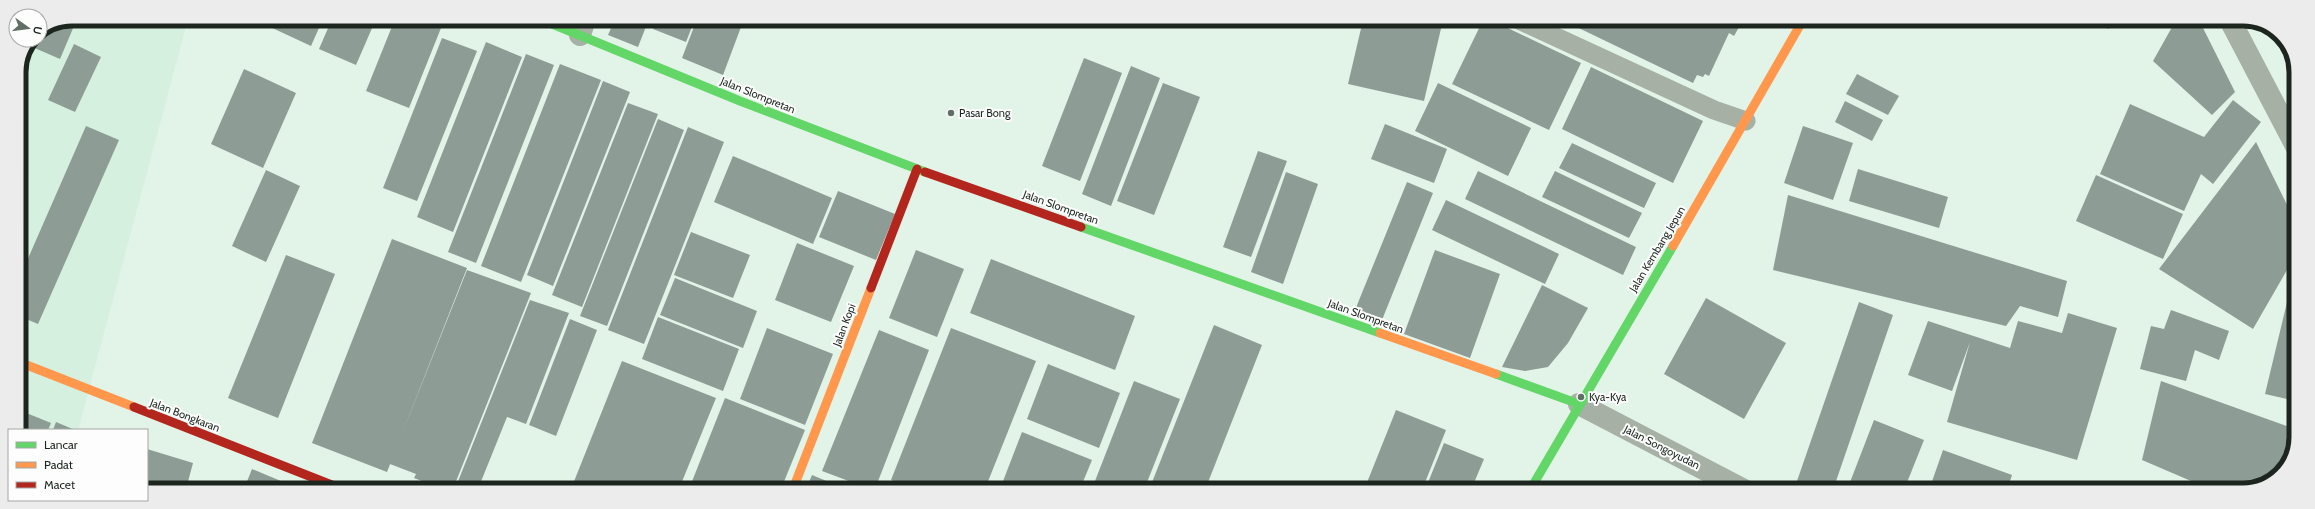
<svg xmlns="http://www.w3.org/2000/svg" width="2315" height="509" viewBox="0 0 2315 509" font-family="Cabin,sans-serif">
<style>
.built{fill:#d5f0de}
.building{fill:#8e9c96}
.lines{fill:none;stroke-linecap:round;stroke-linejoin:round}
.lane{stroke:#a6b0a4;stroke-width:19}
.street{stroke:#a6b0a4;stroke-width:22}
.fast{stroke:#63d668;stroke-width:9}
.slow{stroke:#ff974d;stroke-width:9}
.jam{stroke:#b3261e;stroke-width:9}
.poi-dot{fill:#616e65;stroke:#fdfdfd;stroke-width:1.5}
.labels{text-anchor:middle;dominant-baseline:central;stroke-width:4;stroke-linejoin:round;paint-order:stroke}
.street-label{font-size:11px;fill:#1c261f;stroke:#fdfdfd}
.poi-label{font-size:11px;fill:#1c261f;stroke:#fdfdfd;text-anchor:start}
.rim{fill:none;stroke:#1c261f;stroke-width:5}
</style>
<rect width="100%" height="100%" fill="#e2f3e8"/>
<path class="built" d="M72,19H188L78,430H19V71L32,40H40V32Z"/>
<path class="building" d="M72,19H77L60,59L30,46L32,40H40V32Z
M271,19H323L311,46L268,26Z
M332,19H376L356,65L319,49Z
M395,19H432L443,23L409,108L366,91Z
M615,19H649L638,47L608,35Z
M657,19H695L686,42L653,29Z
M697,19H744L723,75L682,58Z
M1363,20H1443L1424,101L1348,84Z
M1483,20H1491L1581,63L1549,130L1452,84Z
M1562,20H1743L1734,36L1729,33L1709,76L1705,74L1703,77L1697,75L1693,83Z
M2095,20H2113L2108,29Z
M2176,20H2199L2235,92L2212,115L2153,61Z
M442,38L477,51L417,201L383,188Z
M486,42L522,57L453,232L417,217Z
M74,44L101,57L75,112L48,100Z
M526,54L554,65L476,263L448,252Z
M1084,58L1122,73L1080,181L1042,166Z
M560,64L601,80L521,282L481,266Z
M1131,66L1160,78L1111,206L1082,194Z
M1591,67L1703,121L1673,183L1562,129Z
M244,69L296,93L263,168L211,144Z
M1857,74L1899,96L1888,115L1846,94Z
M603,81L630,92L553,286L527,275Z
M1163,83L1200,97L1154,215L1117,201Z
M1438,83L1531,128L1508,176L1415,131Z
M2233,100L2261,122L2213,184L2201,174L2184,211L2100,174L2130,104L2204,137Z
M1845,101L1883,120L1872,141L1835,122Z
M628,103L658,114L582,307L552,295Z
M658,119L684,130L607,326L580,316Z
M1385,124L1447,149L1434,183L1371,159Z
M86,126L119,140L38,324L19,316V279Z
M1803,126L1853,143L1833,200L1784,183Z
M688,127L724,142L644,344L608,330Z
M2256,142L2296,223L2295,256L2253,329L2159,269Z
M1572,143L1656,183L1644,208L1559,168Z
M1258,151L1287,161L1251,257L1223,247Z
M733,156L832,198L813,244L714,202Z
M1858,169L1948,197L1939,228L1849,201Z
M266,170L300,186L266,262L232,246Z
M1478,171L1636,247L1623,275L1465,199Z
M1555,171L1642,213L1629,238L1542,197Z
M1286,172L1318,184L1283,284L1251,272Z
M2096,175L2183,214L2163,259L2076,221Z
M1407,182L1433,193L1380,325L1353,315Z
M838,191L895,214L876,260L819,237Z
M1788,195L2067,281L2058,317L2020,306L2006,326L1773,270Z
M1446,200L1559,254L1545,284L1432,230Z
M691,232L750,255L733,298L674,275Z
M392,239L467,268L387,472L312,443Z
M797,243L854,266L831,322L775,300Z
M916,250L964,269L937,337L889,318Z
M1435,250L1500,274L1470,358L1404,334Z
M286,255L335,274L278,418L228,398Z
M991,259L1135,316L1115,370L970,313Z
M467,270L531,293L453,489H442L414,478L416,474L390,464Z
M675,278L757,311L743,348L660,315Z
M1542,285L1588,308L1568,343L1548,367L1525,371L1502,367Z
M1706,298L1786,343L1744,419L1664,374Z
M2288,298L2295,300V401L2265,394Z
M530,300L569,313L526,424L507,417L478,489H455Z
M1859,302L1893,315L1833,490H1823L1797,481Z
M2171,310L2229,331L2219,360L2195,350L2186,381L2140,369L2151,326L2164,329Z
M2068,313L2117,328L2077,460L1947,422L1970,342L1952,391L1908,375L1928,321L2010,348L2018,321L2062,333Z
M658,317L739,349L723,391L642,359Z
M570,319L597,330L556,436L529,425Z
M1214,325L1262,345L1205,490H1149Z
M767,328L833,354L805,425L740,399Z
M951,328L1036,361L985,489H913L891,480Z
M879,330L929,350L875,489H870L822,471Z
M622,361L716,398L679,489H571Z
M1048,364L1120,393L1099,448L1027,419Z
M1134,381L1180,399L1144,490L1116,489L1095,481Z
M2161,381L2295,429V447L2278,477L2244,490H2212L2142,460Z
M725,398L805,430L781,489H689Z
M19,410L51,423L48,430H19Z
M1396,410L1446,430L1422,490H1364Z
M1874,420L1924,440L1904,490H1847Z
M56,422L75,430H53Z
M1022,432L1092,460L1080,489H1000Z
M1444,443L1484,459L1471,490H1425Z
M147,449L193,463L186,489H147Z
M1943,450L2012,475L2007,490H1929Z
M252,469L300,489H244Z
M812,475L846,489H806Z"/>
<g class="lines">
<path class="lane" d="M1519,20L1714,110L1746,121"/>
<path class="street" d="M2230,20L2296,146
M580,35L585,19
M1579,404L1744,490"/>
<path class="fast" d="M540,19L740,101L925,172
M1081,227L1380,333
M1496,374L1579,404
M1530,490L1673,246"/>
<path class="slow" d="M1673,246L1803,20
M1380,333L1496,374
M19,362L134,407
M793,489L871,288"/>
<path class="jam" d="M925,172L1081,227
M871,288L917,169
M134,407L342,489"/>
</g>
<g class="poi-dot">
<circle cx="951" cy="113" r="4"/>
<circle cx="1581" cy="397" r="4"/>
</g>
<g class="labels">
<g class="street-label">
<text transform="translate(758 95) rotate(22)">Jalan Slompretan</text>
<text transform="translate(1061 207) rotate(20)">Jalan Slompretan</text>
<text transform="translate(1657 249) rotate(-59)">Jalan Kembang Jepun</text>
<text transform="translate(1366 316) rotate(20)">Jalan Slompretan</text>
<text transform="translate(844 325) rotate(-69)">Jalan Kopi</text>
<text transform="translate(185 415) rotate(21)">Jalan Bongkaran</text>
<text transform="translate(1662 447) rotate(27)">Jalan Songoyudan</text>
</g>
<g class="poi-label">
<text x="959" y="113">Pasar Bong</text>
<text x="1589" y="397">Kya-Kya</text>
</g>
</g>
<path d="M0 0H2315V509H0ZM72 26H2243A46 46 0 0 1 2289 72V437A46 46 0 0 1 2243 483H72A46 46 0 0 1 26 437V72A46 46 0 0 1 72 26Z" fill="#ebeceb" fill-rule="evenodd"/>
<path class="rim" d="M72 26H2243A46 46 0 0 1 2289 72V437A46 46 0 0 1 2243 483H72A46 46 0 0 1 26 437V72A46 46 0 0 1 72 26Z"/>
<rect x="8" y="429" width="140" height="72" fill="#fdfdfd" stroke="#a3a7a4"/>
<rect x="16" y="442" width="20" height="6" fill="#63d668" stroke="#a3a7a4"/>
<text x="44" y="449" font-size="12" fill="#1c261f">Lancar</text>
<rect x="16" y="462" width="20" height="6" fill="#ff974d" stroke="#a3a7a4"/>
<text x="44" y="469" font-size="12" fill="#1c261f">Padat</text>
<rect x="16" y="482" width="20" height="6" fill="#b3261e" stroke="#a3a7a4"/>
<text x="44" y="489" font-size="12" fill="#1c261f">Macet</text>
<g transform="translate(28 28) rotate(104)"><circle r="19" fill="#fdfdfd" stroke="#a3a7a4"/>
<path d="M0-3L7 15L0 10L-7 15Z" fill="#616e65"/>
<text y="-6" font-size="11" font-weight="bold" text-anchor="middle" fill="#1c261f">U</text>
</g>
</svg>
